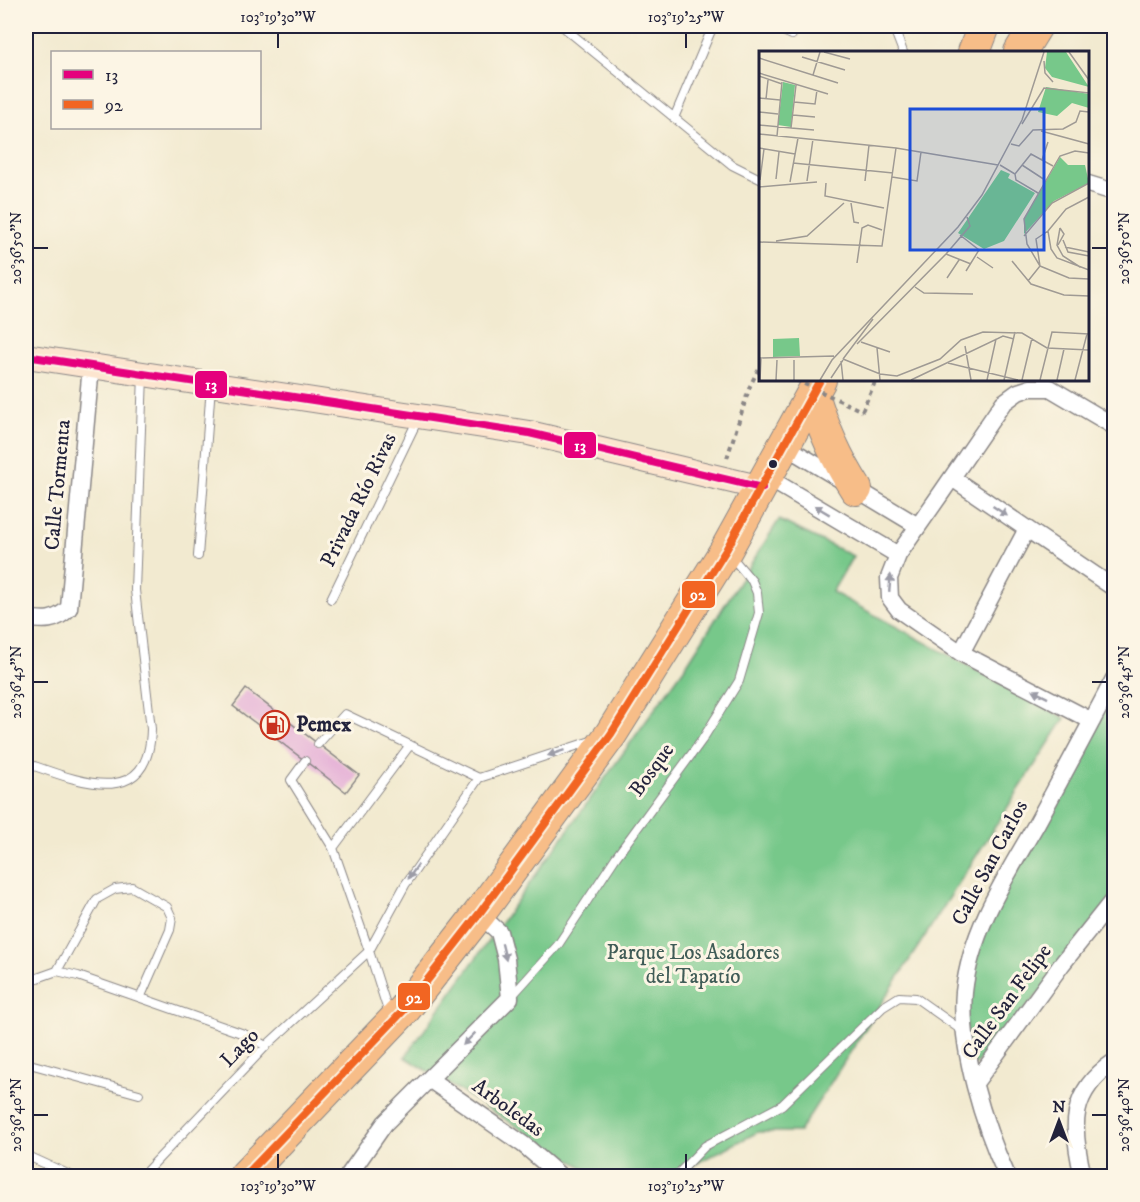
<svg xmlns="http://www.w3.org/2000/svg" width="1140" height="1202" viewBox="0 0 1140 1202" font-family="'IM FELL DW Pica',serif">
<style>
.green{fill:#77c88a;stroke:#4c7562;stroke-width:1.5}
.building{fill:#e5b1d7}
.lines{fill:none;stroke-linecap:round;stroke-linejoin:round}
.lane-casing{stroke:#8a8686;stroke-width:10}
.street-casing{stroke:#8a8686;stroke-width:19}
.secondary-casing{stroke:#8a8686;stroke-width:26}
.highway-casing{stroke:#8a8686;stroke-width:34}
.path{stroke:#8a8686;stroke-width:4;stroke-dasharray:4.5 4.5;stroke-linecap:butt}
.lane{stroke:#fff;stroke-width:8}
.street{stroke:#fff;stroke-width:16}
.secondary{stroke:#fce5cf;stroke-width:24}
.highway{stroke:#f7bd88;stroke-width:32}
.path-bridge{stroke:#8a8686;stroke-width:4;stroke-dasharray:4.5 4.5;stroke-linecap:butt}
.bus-1-casing{stroke:#fcf5e5;stroke-width:12}
.bus-2-casing{stroke:#fcf5e5;stroke-width:12}
.bus-1{stroke:#e5007d;stroke-width:8}
.bus-2{stroke:#f26522;stroke-width:8}
.oneway{fill:#9c9ca7}
.ticks{fill:none;stroke:#22223b;stroke-width:2}
.bus-dot{fill:#22223b;stroke:#fcf5e5;stroke-width:2}
.labels{text-anchor:middle;dominant-baseline:central;stroke-width:6;stroke-linejoin:round;paint-order:stroke}
.street-label{font-size:21px;fill:#22223b;stroke:#fcf5e5}
.poi-label{font-size:21px;font-weight:bold;fill:#22223b;stroke:#fcf5e5;text-anchor:start}
.park-label{font-size:21px;fill:#405c57;stroke:#fcf5e5}
.inset-road{fill:none;stroke:#9f9a94;stroke-width:1.5}
.view{fill:#1d4ed8;fill-opacity:0.15;stroke:#1d4ed8;stroke-width:3}
.inset-edge{fill:none;stroke:#22223b;stroke-width:3}
.line-badge{stroke:#fcf5e5;stroke-width:2}
.badge-label{font-size:16px;text-anchor:middle;font-weight:bold;fill:#fff}
.neatline{fill:none;stroke:#22223b;stroke-width:2}
.ticks-label{font-size:15px;text-anchor:middle;fill:#22223b}
</style>
<rect width="100%" height="100%" fill="#fcf5e5"/>
<filter id="ink" filterUnits="userSpaceOnUse"><feTurbulence type="fractalNoise" baseFrequency=".0167" numOctaves="2"/><feDisplacementMap in="SourceGraphic" scale="12" xChannelSelector="R" yChannelSelector="G"/><feConvolveMatrix kernelMatrix="1 2 1 2 8 2 1 2 1" color-interpolation-filters="sRGB"/></filter>
<filter id="wash" filterUnits="userSpaceOnUse"><feTurbulence type="fractalNoise" baseFrequency=".008" numOctaves="4" result="noise"/><feDisplacementMap in="SourceGraphic" scale="24" xChannelSelector="R" yChannelSelector="G"/><feGaussianBlur stdDeviation="1.35" result="paint"/><feColorMatrix in="noise" values="0 0 0 0 0 0 0 0 0 0 0 0 0 0 0 0 0 1.4 0 .05"/><feComposite in="paint" operator="in"/></filter>
<g filter="url(#wash)">
<rect width="100%" height="100%" fill="#f2ead0"/>
<path class="green" d="M779,520L853,556L832,592L1065,718L799,1132H758L671,1176H597L405,1057L687,664Z
M1114,679V910L972,1068L964,1009L974,942Z"/>
<g id="blocks">
<path class="building" d="M246,689L359,775L346,792L233,706Z"/>
</g>
</g>
<g filter="url(#ink)">
<use href="#blocks" fill-opacity="0" stroke="#8a8686" stroke-width="1.5"/>
<g class="lines">
<g class="lane-casing">
<path id="lane" d="M562,26L732,165L760,179
M772,26L792,35
M893,26L903,52
M674,118L713,26
M198,556L211,386
M331,599L418,419
M318,744L345,714L479,778
M26,763C75,780 149,813 151,729L135,590L143,375
M333,848L410,745
M57,971L97,899L115,889L132,887L167,907L172,918L170,930L141,996
M26,982L57,971L78,976L244,1034L266,1046
M510,998L558,945L616,857L702,740L739,681L759,613L757,593L752,581L730,555
M389,1014L369,951L405,885L479,778L594,740
M26,1063L139,1094
M26,1155L72,1176
M142,1176L266,1046L369,951L333,848L291,780L305,761
M676,1176L705,1146L782,1105L883,1007L899,997L916,998L964,1032"/>
</g>
<g class="street-casing">
<path id="street" d="M1088,184L1114,192
M785,446L918,526
M768,478L898,555
M952,478L1114,588
M26,618C44,621 55,622 69,608L91,366
M961,653L1027,529
M1092,721L961,653L899,610L890,598L889,578L898,555L942,492L1003,403L1018,392L1030,388H1050L1114,426
M429,1079L524,1145L560,1176
M975,1083L1062,964L1114,899
M348,1176L385,1123L510,998L506,959L499,932L479,914
M1007,1176C984,1126 959,1048 964,992C971,929 1006,877 1037,823C1063,775 1089,727 1114,679
M1083,1176C1071,1128 1069,1092 1114,1062"/>
</g>
<g class="secondary-casing">
<path id="secondary" d="M26,356L529,433L762,488"/>
</g>
<g class="highway-casing">
<path id="highway" d="M974,52L984,26
M1020,52L1036,26
M813,394C823,429 836,458 856,489
M245,1176L404,1010L479,914L611,734L726,550L820,380"/>
</g>
<path class="path" d="M862,411L876,380
M727,458L750,386L760,366"/>
<use href="#lane" class="lane"/>
<use href="#street" class="street"/>
<use href="#secondary" class="secondary"/>
<use href="#highway" class="highway"/>
<path class="path-bridge" d="M796,380L862,411"/>
<g class="bus-1-casing">
<path id="bus-1" d="M26,356L529,433L762,488"/>
</g>
<g class="bus-2-casing">
<path id="bus-2" d="M245,1176L404,1010L479,914L611,734L726,550L820,380"/>
</g>
<use href="#bus-1" class="bus-1"/>
<use href="#bus-2" class="bus-2"/>
</g>
<defs><path id="oneway-solid" d="M-6-.8H1V-3.2L6.5 0L1 3.2V.8H-6Z" transform="scale(1.5)"/></defs>
<g class="oneway">
<use href="#oneway-solid" transform="translate(822 510) rotate(-149)"/>
<use href="#oneway-solid" transform="translate(1000 511) rotate(34)"/>
<use href="#oneway-solid" transform="translate(890 583) rotate(-85)"/>
<use href="#oneway-solid" transform="translate(1040 694) rotate(-153)"/>
<use href="#oneway-solid" transform="translate(556 753) rotate(162)"/>
<use href="#oneway-solid" transform="translate(413 872) rotate(124)"/>
<use href="#oneway-solid" transform="translate(504 952) rotate(76)"/>
<use href="#oneway-solid" transform="translate(469 1039) rotate(135)"/>
</g>
</g>
<path class="ticks" d="M278,33V48M686,33V48M33,248H48M1092,248H1107M33,682H48M1092,682H1107M33,1115H48M1092,1115H1107M278,1154V1169M686,1154V1169"/>
<defs>
<g id="fuel-ring" transform="scale(1.5)"><circle r="9.5" fill="#fcf5e5" stroke="#c8321e" stroke-width="1.5"/><path d="M-5.5-6h7V0h2V4h1.3V-2.5L3-4.5l.8-.8L6-3V5H2.5V1h-1V6h-7ZM-4.2-4.7v3.2H.2V-4.7Z" fill="#c8321e"/></g>
</defs>
<g fill-rule="evenodd">
<use href="#fuel-ring" x="275" y="725"/>
</g>
<circle class="bus-dot" cx="773" cy="464" r="5"/>
<g class="labels">
<g class="street-label">
<text transform="translate(58 485) rotate(-85)">Calle Tormenta</text>
<text transform="translate(359 500) rotate(-64)">Privada Río Rivas</text>
<text transform="translate(652 770) rotate(-54)">Bosque</text>
<text transform="translate(990 863) rotate(-62)">Calle San Carlos</text>
<text transform="translate(1007 1002) rotate(-54)">Calle San Felipe</text>
<text transform="translate(240 1048) rotate(-46)">Lago</text>
<text transform="translate(508 1108) rotate(36)">Arboledas</text>
</g>
<g class="poi-label">
<text x="296" y="725">Pemex</text>
</g>
<g class="park-label">
<text x="693" y="953">Parque Los Asadores<tspan x="693" dy="24">del Tapatío</tspan></text>
</g>
</g>
<g transform="translate(759 51)">
<rect width="330" height="330" fill="#f2ead0"/>
<path d="M288,1H307L330,36L293,26L286,17ZM24,31L36,34L32,76L19,74ZM287,36L330,43V57L313,52L298,65L279,61ZM301,106L309,114H326L330,132L295,150L265,183V168ZM242,119L251,123L249,127L276,142L245,190L225,198L199,182ZM40,287L41,305L14,306V288Z" fill="#77c88a"/>
<path class="inset-road" d="M65,1L91,8M310,1L330,29M43,6L86,19M0,7L79,32M285,10L286,22L294,31M0,22L69,43M54,24L61,1M0,25L23,33M0,47L21,49M7,48L9,29M35,51L56,53L58,39M0,61L19,63M34,64L56,66M263,73L285,37L330,42M0,74L32,77L37,34M32,77L55,79M282,80L330,93M0,83L137,97L239,114M18,85L23,31M252,93L260,95L274,79L304,78L317,71L321,60L330,61M0,97L36,103M283,109L289,91M34,112L134,122M241,114L256,123L257,129L279,142M263,114L286,129M256,123L272,103L294,115M133,126L158,130L162,101M17,128L20,101M1,129L5,98M48,130L54,88M106,130L110,94M31,131L39,87M67,132L66,145L125,157M0,136L58,131M330,146L307,158L289,180L292,198L298,207L330,219M92,152L95,171L100,172M301,177L298,194L304,205L321,216M201,184L220,199L207,220M265,185L293,152L330,132M304,189L309,201L330,205M17,190L48,185L85,152M0,191L123,195L137,97M299,194L305,183L301,177M306,196L330,201M187,203L212,213M218,206L234,217M253,210L272,233L305,244L330,245M98,212L103,177L109,174L123,179M281,215L268,193L265,168L301,105L316,100L330,102M281,215L310,227L330,228M281,215L277,188L289,180M188,227L200,209M269,230L281,215M156,236L165,242L214,243M102,291L131,301M98,293L187,203L211,175L208,166M206,295L212,329M118,297L121,329M0,307L75,305M84,308L121,323L138,325L181,308L202,289L224,281L263,282L288,297L330,299M84,308L114,268M82,310L84,329M189,312L259,329M72,327L84,309M1,329L2,307M17,329L18,309M35,329V309M61,329L73,309L199,176L223,144L263,69L285,1M152,329L244,285L255,288M228,329L237,288M245,329L256,281M263,329L273,287M281,329L293,281L330,283M298,329L305,298M316,329L328,283"/>
<path class="view" d="M151,58H285V199H151Z"/>
<rect width="330" height="330" class="inset-edge"/>
</g>
<g class="line-badge">
<rect x="194" y="370" width="34" height="29" rx="6" fill="#e5007d"/>
<rect x="563" y="431" width="34" height="28" rx="6" fill="#e5007d"/>
<rect x="681" y="580" width="35" height="29" rx="6" fill="#f26522"/>
<rect x="397" y="982" width="34" height="29" rx="6" fill="#f26522"/>
</g>
<g class="badge-label">
<text x="211" y="390">13</text>
<text x="580" y="451">13</text>
<text x="698" y="600">92</text>
<text x="414" y="1003">92</text>
</g>
<rect width="1140" height="1202" fill="none" stroke="#fcf5e5" stroke-width="66"/>
<rect x="51" y="51" width="210" height="78" fill="#fcf5e5" stroke="#a5a1a1" stroke-width="1.5"/>
<rect x="63" y="70" width="30" height="9" fill="#e5007d" stroke="#a5a1a1" stroke-width="1.5"/>
<text x="105" y="81" font-size="18" fill="#22223b">13</text>
<rect x="63" y="100" width="30" height="9" fill="#f26522" stroke="#a5a1a1" stroke-width="1.5"/>
<text x="105" y="111" font-size="18" fill="#22223b">92</text>
<g transform="translate(1059 1121)" stroke="#fcf5e5" stroke-width="4.5" paint-order="stroke">
<path d="M0-4.5L10 22L0 15L-10 22Z" fill="#22223b"/>
<text y="-9" font-size="16" font-weight="bold" text-anchor="middle" fill="#22223b">N</text>
</g>
<rect x="33" y="33" width="1074" height="1136" class="neatline"/>
<g class="ticks-label">
<text x="278" y="22">103°19'30"W</text>
<text x="686" y="22">103°19'25"W</text>
<text transform="translate(16 248) rotate(-90)" y="5">20°36'50"N</text>
<text transform="translate(1124 248) rotate(-90)" y="5">20°36'50"N</text>
<text transform="translate(16 682) rotate(-90)" y="5">20°36'45"N</text>
<text transform="translate(1124 682) rotate(-90)" y="5">20°36'45"N</text>
<text transform="translate(16 1115) rotate(-90)" y="5">20°36'40"N</text>
<text transform="translate(1124 1115) rotate(-90)" y="5">20°36'40"N</text>
<text x="278" y="1191">103°19'30"W</text>
<text x="686" y="1191">103°19'25"W</text>
</g>
</svg>
